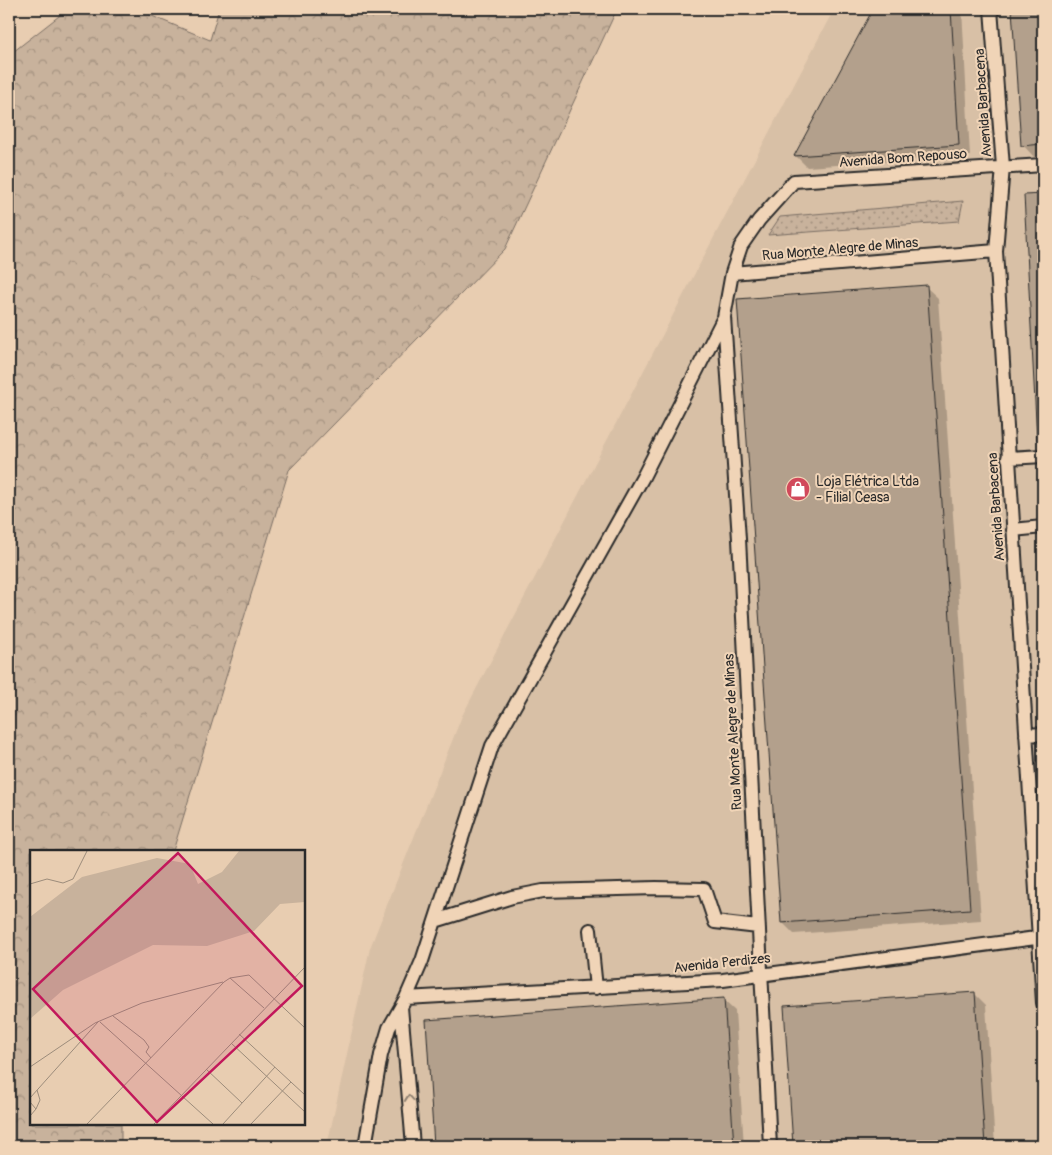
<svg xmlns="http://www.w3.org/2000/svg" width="1052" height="1155" viewBox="0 0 1052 1155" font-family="Pangolin,sans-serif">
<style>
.built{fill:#d8c0a6}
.grass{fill:url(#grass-dots);stroke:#7a6e64}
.forest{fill:url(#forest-crowns);stroke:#7a6e64}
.shadow{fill:#0003}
.building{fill:#b3a08c;stroke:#2b2b2b}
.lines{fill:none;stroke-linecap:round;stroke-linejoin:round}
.lane-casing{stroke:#2b2b2b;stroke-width:16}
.lane{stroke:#f0d4b7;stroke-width:12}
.oneway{stroke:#8e8071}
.labels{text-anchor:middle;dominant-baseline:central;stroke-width:4;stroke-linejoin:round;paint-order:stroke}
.street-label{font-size:14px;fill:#2b2b2b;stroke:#f0d4b7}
.poi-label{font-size:14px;fill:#2b2b2b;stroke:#f0d4b7;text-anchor:start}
.inset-road{fill:none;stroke:#9c8c7b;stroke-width:1}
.view{fill:#c2185b;fill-opacity:0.15;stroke:#c2185b;stroke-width:2.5}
.inset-edge{fill:none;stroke:#2b2b2b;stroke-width:2.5}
</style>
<defs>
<pattern id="grass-dots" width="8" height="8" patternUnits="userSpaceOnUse" patternTransform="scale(1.25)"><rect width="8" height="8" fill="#c8b29c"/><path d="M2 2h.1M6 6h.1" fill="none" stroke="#a3917f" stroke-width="1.8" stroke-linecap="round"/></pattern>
<pattern id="forest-crowns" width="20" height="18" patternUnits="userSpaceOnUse" patternTransform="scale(1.25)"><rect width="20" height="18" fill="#c8b29c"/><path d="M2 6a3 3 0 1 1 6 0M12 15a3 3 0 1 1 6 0" fill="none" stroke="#a3917f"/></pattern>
</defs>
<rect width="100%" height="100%" fill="#e8cdb1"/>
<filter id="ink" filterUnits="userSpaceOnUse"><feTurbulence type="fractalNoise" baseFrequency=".02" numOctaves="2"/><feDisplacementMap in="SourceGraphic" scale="10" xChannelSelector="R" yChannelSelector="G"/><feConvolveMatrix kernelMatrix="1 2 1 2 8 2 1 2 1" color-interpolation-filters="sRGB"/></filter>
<g filter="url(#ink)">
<path class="built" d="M834,9H1043V1146H327L370,948L462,716Z"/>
<path class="grass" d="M963,201L959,221L768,235L780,217Z"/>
<path class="forest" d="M68,9H135L210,40L219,9H617L505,249L289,470L173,851H31V1124H121V1146H9V55Z"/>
<path class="shadow" d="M875,9H962L970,156L807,167L796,156Z
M1013,9H1043V156L1034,157L1023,145Z
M1043,195V445L1038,440L1025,196Z
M926,287L938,298L981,920L794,934L782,922Z
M974,993L986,1005L995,1146H795L785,1007Z
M723,1000L735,1011L744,1146H436L427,1021Z"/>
<path class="building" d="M873,9H951L959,145L794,156Z
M1012,9H1043V144L1021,146Z
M1043,194V440H1037L1024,195Z
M927,285L970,909L781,923L737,299Z
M1039,563H1043V633Z
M975,992L985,1146H793L784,1006Z
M724,998L734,1146H434L426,1020Z"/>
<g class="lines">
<g class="lane-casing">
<path id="lane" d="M991,9L1003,167L996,251L1043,1003
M732,273L741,246L759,220L794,181L1043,165
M1008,458L1043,456
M1013,530L1043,527
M1026,735L1043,734
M435,921L512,897L543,891L656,888L704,889L715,922L758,927
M590,930L596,988
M406,998L723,980L1043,937
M401,1007L413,1146
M365,1146L381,1055L389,1028L406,998L422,961L492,746L643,477L723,319
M770,1146L739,539L724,317L732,273L996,251"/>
</g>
<use href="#lane" class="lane"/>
</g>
<defs><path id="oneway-chevron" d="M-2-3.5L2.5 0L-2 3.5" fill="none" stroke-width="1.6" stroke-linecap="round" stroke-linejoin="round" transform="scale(1.25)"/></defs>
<use class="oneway" href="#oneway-chevron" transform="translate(409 1098) rotate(-95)"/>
</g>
<defs>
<g id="shop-disc" transform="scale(1.25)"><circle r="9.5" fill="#d1495b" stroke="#f0d4b7"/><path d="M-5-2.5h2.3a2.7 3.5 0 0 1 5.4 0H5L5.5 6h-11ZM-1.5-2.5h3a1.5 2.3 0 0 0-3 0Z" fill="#fff"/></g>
</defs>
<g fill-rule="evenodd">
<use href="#shop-disc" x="798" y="489"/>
</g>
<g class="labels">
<g class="street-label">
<text transform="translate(983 103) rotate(-94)">Avenida Barbacena</text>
<text transform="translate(903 158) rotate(-4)">Avenida Bom Repouso</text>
<text transform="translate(840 249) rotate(-5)">Rua Monte Alegre de Minas</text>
<text transform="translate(996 507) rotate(-94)">Avenida Barbacena</text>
<text transform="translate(733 732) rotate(-93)">Rua Monte Alegre de Minas</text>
<text transform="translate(722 963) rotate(-6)">Avenida Perdizes</text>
</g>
<g class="poi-label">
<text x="816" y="481">Loja Elétrica Ltda<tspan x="816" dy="16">- Filial Ceasa</tspan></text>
</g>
</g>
<g transform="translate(30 850)">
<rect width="275" height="275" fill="#e8cdb1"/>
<path d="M209,1H275V52L250,54L224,81L177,96L123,95L33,140L0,169V67L52,27L127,8L160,14L168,34L192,22Z" fill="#c8b29c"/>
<path class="inset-road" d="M0,34L17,29L33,33L43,29L57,1M200,128L219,125L275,178M83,166L114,190L119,197L116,202L121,208M70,172L183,274M209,184L275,245M201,193L275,262M0,217L65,173L112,153L193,132M176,219L212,253M0,248L68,172M0,252L6,259L0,266M6,259L10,250L7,240M57,274L194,132L200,128L234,158M124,274L275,117M193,274L245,217M221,274L261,232"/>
<path class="view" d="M148,3L272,136L127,272L3,139Z"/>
<rect width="275" height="275" class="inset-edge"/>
</g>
<rect width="1052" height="1155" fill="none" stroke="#f0d4b7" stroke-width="30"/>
<rect x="15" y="15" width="1022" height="1125" fill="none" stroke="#2b2b2b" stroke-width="2" filter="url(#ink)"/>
</svg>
